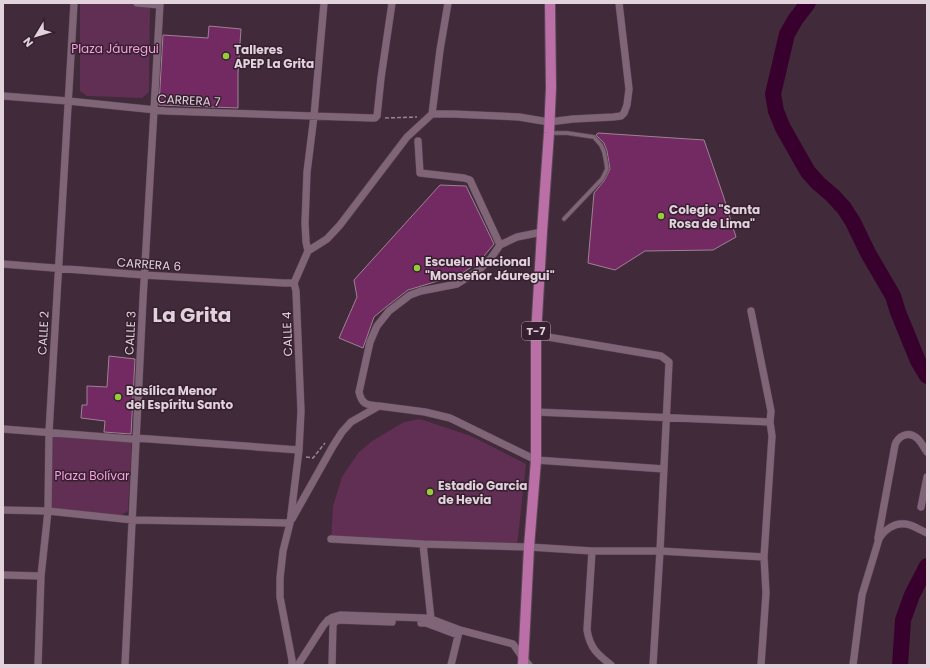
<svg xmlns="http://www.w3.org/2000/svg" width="930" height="668" viewBox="0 0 930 668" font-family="Poppins,sans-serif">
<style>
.green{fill:#612e54}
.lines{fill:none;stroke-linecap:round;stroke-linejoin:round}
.river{stroke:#38002d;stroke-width:16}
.building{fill:#732962;stroke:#9e8295}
.lane-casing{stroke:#5b4855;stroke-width:5}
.street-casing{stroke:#5b4855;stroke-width:8}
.primary-casing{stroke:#5b4855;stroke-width:12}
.path{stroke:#998693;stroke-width:1.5;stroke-dasharray:4 2;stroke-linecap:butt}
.lane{stroke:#806578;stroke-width:3.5}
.street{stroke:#806578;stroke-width:7}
.primary{stroke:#bb6fa7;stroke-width:10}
.poi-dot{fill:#96cc39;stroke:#362030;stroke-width:1.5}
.labels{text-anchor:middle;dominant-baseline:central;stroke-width:3;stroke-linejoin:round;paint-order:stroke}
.shield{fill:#362030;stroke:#ae9da8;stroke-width:1}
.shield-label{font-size:11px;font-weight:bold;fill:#e1d2dc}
.park-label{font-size:12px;fill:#f7a2df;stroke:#362030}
.poi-label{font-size:12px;font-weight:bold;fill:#e1d2dc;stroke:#362030;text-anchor:start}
.street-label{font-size:12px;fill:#e1d2dc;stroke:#362030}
.town-label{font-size:20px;font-weight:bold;fill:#e1d2dc;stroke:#362030}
</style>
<rect width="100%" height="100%" fill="#412a3a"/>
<path class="green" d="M80,3H137L150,4L149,92L142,98L87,96L80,91Z
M420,419L471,436L526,464L517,546L331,539L333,506L342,477L358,453L372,441L404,422Z
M53,433L132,439L128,511L120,516L54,510L50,505Z"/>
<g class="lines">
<path class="river" d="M808,3L795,20L787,34L773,94L776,111L783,128L808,172L819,184L832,195L844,208L853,222L868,253L893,296L898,312L918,361L927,376
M900,665L903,620L912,595L927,566"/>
</g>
<path class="building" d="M209,26L241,29L238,73V108L159,105L163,35L208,38Z
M598,133L704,140L723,195L736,237L713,250L645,251L615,270L588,263L594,193L604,181L610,169L607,151L604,143L596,135Z
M440,185L466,186L494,244L479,262L461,274L408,290L386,307L374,317L363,348L339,338L357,297L354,280Z
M109,356L135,359L131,434L104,432L105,421L81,418L82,405H87V386L107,387Z"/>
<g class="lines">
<g class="lane-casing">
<path id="lane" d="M550,133H567L594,137L601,145L604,152L606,162L607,169L602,179L564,219"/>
</g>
<g class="street-casing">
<path id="street" d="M137,3L160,5
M3,96L68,101L166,111L372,118H375L377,116L381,78L392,3
M432,114H453L519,117L549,122L573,119L613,117L621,116L624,113L627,105L629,89L619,3
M418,141L420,173L464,178L470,180L500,245
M308,251L327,239L340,225L407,137L432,114L440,50L448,3
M3,264L144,275L283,283H294
M751,311L771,411L770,422L772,436L764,557L766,593L761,665
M536,335L661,356L669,362L660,551L653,665
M379,406C367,405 362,405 359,392L370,342L377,326L389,311L410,295L421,291L457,284L479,270L491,258L500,245L517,237L542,232
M536,412L770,422
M3,429L132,439L136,438L299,450
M921,507L927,477
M3,510L48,511L133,520L290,523
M292,519L333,446L342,432L351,422L379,406L425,412L450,418L536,460L664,469
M878,538L895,445C898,436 909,430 918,439C922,443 924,448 927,452
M331,539L423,544L529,547L592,551H660L764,557
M423,544L431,619
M592,551L587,630C590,648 597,654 611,665
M3,575L41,576
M421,623H426L458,635
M38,665L41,576L48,511L49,432L74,3
M125,665L143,299L154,110L160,3
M292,665V660L280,597V578L283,551L290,523L299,450L301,411L296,291L294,283L308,251L306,242L305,223L307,172L314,116L324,3
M298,665L323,626L328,620L333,617L340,615L424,618L431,619L460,630L513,644L523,658L529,665
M332,665L333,624L335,622L338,620L392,622
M451,665L459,632
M853,665L862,595L879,539C884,530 895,522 906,524C913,525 920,530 927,533"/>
</g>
<g class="primary-casing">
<path id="primary" d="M523,665L529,547L536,460V335L542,232L549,133L551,88L550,3"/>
</g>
<path class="path" d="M385,118L417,117
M306,457L313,458L325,443"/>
<use href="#lane" class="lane"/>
<use href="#street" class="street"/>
<use href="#primary" class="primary"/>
</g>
<g class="poi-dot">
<circle cx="226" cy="56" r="4"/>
<circle cx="661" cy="216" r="4"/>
<circle cx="417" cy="268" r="4"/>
<circle cx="118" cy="397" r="4"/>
<circle cx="430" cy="492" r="4"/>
</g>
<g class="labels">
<rect class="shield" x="522" y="322" width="28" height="18" rx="3"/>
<g class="shield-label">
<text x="536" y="331">T-7</text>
</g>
<g class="park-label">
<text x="115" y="48">Plaza Jáuregui</text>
<text x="92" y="475">Plaza Bolívar</text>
</g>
<g class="poi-label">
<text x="234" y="49">Talleres<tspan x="234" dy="14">APEP La Grita</tspan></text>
<text x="669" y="209">Colegio "Santa<tspan x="669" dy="14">Rosa de Lima"</tspan></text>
<text x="425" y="261">Escuela Nacional<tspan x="425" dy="14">"Monseñor Jáuregui"</tspan></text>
<text x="126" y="390">Basílica Menor<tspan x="126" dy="14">del Espíritu Santo</tspan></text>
<text x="438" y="485">Estadio Garcia<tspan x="438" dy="14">de Hevia</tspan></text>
</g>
<g class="street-label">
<text transform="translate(189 100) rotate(3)">CARRERA 7</text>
<text transform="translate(149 264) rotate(4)">CARRERA 6</text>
<text transform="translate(43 333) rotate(-87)">CALLE 2</text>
<text transform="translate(130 333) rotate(-87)">CALLE 3</text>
<text transform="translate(287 334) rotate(-92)">CALLE 4</text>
</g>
<g class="town-label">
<text x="192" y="315">La Grita</text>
</g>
</g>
<rect width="930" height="668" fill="none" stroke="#e1d2dc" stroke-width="8"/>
<g transform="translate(36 36) rotate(232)" stroke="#362030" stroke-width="3" paint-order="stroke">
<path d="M0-3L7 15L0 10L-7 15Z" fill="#e1d2dc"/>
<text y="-6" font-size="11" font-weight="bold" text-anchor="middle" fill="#e1d2dc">N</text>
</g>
</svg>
